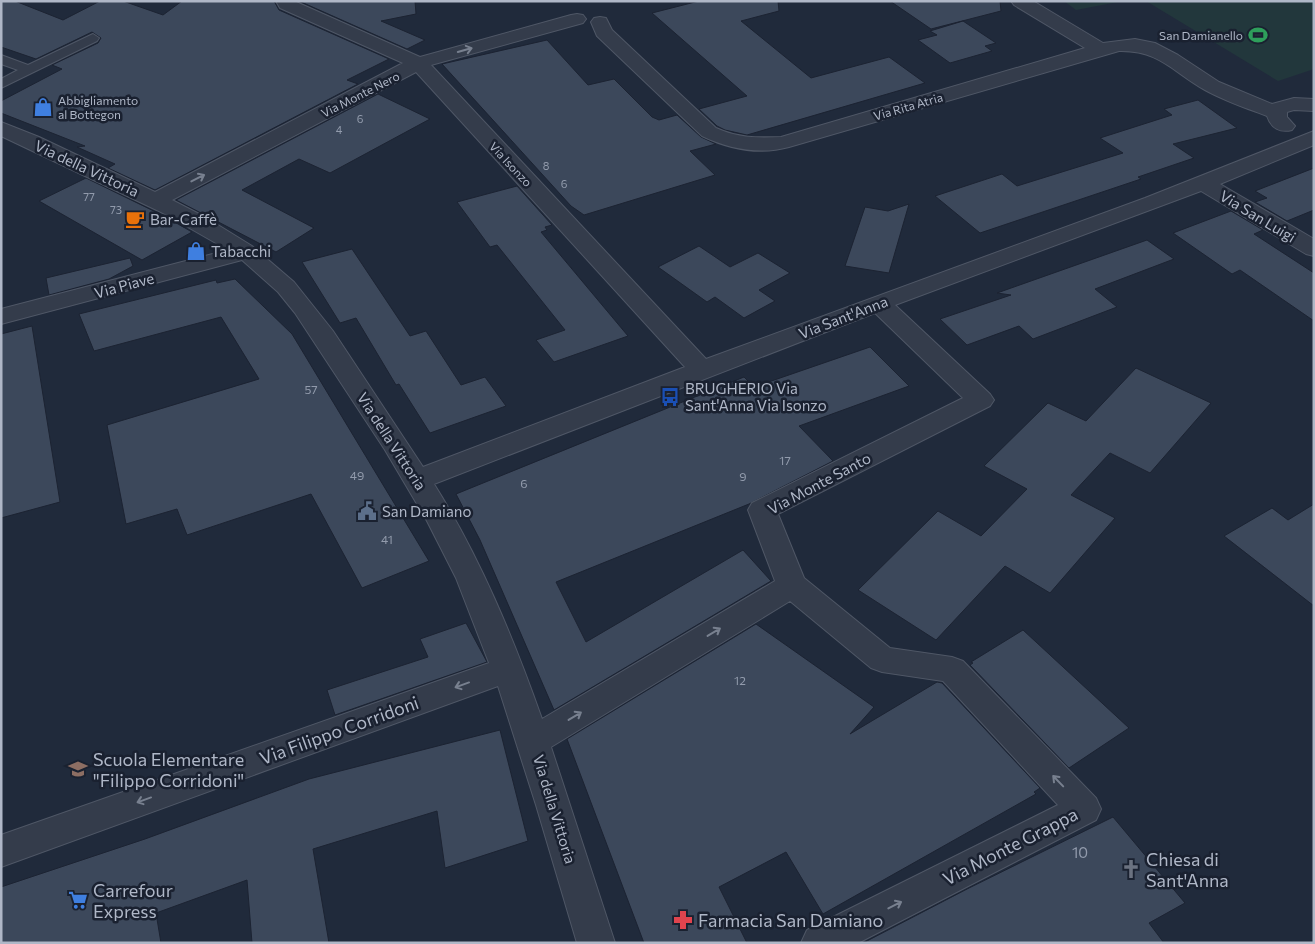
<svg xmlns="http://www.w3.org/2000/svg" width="1315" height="944" viewBox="0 0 1315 944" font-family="Commissioner,sans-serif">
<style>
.green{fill:#22373c}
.building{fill:#3c485b;stroke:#1c2332}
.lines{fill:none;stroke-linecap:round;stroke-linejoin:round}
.lane-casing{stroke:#4f5766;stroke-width:2}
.street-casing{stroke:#4f5766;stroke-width:2}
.lane{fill:#343c4b;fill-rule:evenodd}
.street{fill:#343c4b;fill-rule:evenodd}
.oneway{stroke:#78808f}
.labels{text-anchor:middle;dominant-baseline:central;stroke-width:5;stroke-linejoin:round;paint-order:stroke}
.far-number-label{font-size:11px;fill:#929bac}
.far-poi-label{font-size:12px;fill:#afb7c7;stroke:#1a2130;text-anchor:end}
.far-street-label{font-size:12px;fill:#afb7c7;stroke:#1a2130}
.number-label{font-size:12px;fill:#929bac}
.street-label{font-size:15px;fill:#afb7c7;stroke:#1a2130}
.poi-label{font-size:15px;fill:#afb7c7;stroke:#1a2130;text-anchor:start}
.near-number-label{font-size:15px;fill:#929bac}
.near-street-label{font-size:18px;fill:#afb7c7;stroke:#1a2130}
.near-poi-label{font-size:18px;fill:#afb7c7;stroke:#1a2130;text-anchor:start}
</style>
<rect width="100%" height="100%" fill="#202a3b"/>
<path class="green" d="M1064,1H1123L1076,10Z
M1146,1H1314V69L1278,81Z"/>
<path class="building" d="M1,1H15L63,20L100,1H123L163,15L182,1H274L279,10L389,59L347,80L358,84L155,190L108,168L115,164L77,147L85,146L1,113V101L62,69L52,65L98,43L101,38L92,32L36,59L1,47Z
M299,1H415L416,14L381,21L425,40L407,49Z
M699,1H778L779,11L741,21L811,78L889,57L925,83L747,135L725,130L717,126L699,109L747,96L652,13Z
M890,1H1000L1001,11L931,29Z
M963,21L996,43L985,46L992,51L950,63L918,40L937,35L930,31Z
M547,40L588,85L614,79L652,117L659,120L677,115L701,137L716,144L690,151L715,175L584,215L571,206L442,64Z
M378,94L430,119L330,173L299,159L242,190L314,228L276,252L176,200Z
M1198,100L1237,128L1173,144L1194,158L1138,177L1141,179L980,233L935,196L1002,174L1017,186L1123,153L1100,138L1172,115L1164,109Z
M1314,168V210L1287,221L1255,202L1267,198L1255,191Z
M86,178L164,216L192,232L142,260L39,201Z
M517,186L552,225L545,227L547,230L541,232L628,336L554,362L536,340L565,330L497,245L490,247L457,202Z
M909,204L889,273L845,266L865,207L888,211Z
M1231,211L1263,230L1254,234L1314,273V321L1240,270L1232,274L1173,233Z
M1147,240L1174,259L1095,289L1117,307L1033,339L1019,326L967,345L940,319L1011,295L997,293Z
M699,246L730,267L758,253L790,273L759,290L775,301L744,318L715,297L707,302L658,267Z
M352,249L410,336L426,331L461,385L485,377L506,406L430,433L399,384L396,385L356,318L340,323L302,262Z
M130,258L133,266L109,279L49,295L46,278Z
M235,279L292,334L429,561L362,588L311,494L187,535L177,509L126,524L107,425L259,379L221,317L94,351L79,314L216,280L217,283Z
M32,326L60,502L1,518V334Z
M870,347L909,386L799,426L833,461L749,504L556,582L586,642L743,550L771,581L554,710L480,540L456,494L744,377L754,387Z
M1136,368L1211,403L1150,473L1110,453L1071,495L1115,518L1050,593L1005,566L936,640L858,590L938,511L981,536L1027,489L984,466L1048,403L1086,421Z
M1314,504V606L1224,536L1272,508L1288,520Z
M466,623L487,662L335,715L327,690L428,657L420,639Z
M756,624L874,707L850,734L937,682L942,683L1040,788L1034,792L1036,794L823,914L786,852L719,887L747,943H644L567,739Z
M1023,630L1129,728L1069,768L970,665L973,663L971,662Z
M500,730L528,841L445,868L437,811L313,849L329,943H252L247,880L156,913L161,943H1V887L145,839L309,779Z
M1113,817L1185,903L1149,923L1164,943H863L969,888Z"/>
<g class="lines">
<g class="lane-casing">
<path id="lane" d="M93,34L99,38L97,41L1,88V79L18,70L1,64V55L28,65Z"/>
</g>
<g class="street-casing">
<path id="street" d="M276,1H294L420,57L571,15L577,14L583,15L586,19L583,23L431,65L706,359L1145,198L1314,131V145L1220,184L1314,239V256L1306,254L1201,191L895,305L990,394L994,400L990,406L778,514L804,578L890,648L952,657L963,661L1096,798L1101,809L1096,820L858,943H801L807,930L1058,805L943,681L882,672L871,668L790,601L551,747L615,943H577L536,805L498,686L1,867V835L489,663L456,578L427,521L385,450L295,313L278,292L242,260L1,324V309L228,250L165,214L1,136V122L39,137L155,192L403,63L280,8ZM416,72L685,367L423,467L333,331L294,282L252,246L205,217L172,200ZM875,313L963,398L752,503L748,510L775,581L542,719C513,637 480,557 434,484Z
M1011,1H1033L1103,43L1135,39L1155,43L1178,55L1219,82L1272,104L1294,98L1314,99V111L1294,110L1287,112V117L1295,126L1292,130C1280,133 1271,128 1267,116C1246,108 1225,101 1205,90C1173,72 1159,50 1119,51L789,147C760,155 729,149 702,136L597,36L591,22L594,18L600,17L606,18L612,30L716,128C738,138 757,138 781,137L1085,48L1014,5Z"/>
</g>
<use href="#lane" class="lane"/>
<use href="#street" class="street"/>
</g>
<defs><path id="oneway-shaft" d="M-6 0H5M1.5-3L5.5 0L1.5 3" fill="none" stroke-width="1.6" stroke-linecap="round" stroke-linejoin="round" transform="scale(1.25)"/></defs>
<g class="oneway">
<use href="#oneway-shaft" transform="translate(465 50) rotate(-16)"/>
<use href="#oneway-shaft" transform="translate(198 178) rotate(-27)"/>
<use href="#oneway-shaft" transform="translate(714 632) rotate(-31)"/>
<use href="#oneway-shaft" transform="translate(462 685) rotate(160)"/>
<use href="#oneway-shaft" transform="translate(575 716) rotate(-31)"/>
<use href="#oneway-shaft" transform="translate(1058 781) rotate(-134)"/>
<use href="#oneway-shaft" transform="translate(144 800) rotate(160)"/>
<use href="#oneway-shaft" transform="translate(895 905) rotate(-27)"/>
</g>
<defs>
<g id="stadium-bare" transform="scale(1.5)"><path d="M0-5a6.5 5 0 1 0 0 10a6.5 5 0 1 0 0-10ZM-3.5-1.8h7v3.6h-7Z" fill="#2e9e5b" stroke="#1a2130" stroke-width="2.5" paint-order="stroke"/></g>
<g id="shop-bare" transform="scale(1.5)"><path d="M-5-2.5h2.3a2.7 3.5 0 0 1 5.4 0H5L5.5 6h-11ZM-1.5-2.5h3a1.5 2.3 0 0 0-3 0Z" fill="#3f7fe0" stroke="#1a2130" stroke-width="2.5" paint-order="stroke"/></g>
<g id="cafe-bare" transform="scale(1.5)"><path d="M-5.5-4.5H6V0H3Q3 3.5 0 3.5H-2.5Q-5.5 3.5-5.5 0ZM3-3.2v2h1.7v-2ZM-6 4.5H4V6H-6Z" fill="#e8710a" stroke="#1a2130" stroke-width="2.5" paint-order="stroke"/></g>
<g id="bus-bare" transform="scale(1.5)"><path d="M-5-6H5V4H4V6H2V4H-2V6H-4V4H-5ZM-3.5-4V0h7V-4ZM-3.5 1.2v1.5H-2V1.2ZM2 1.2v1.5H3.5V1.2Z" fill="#1a4fb4" stroke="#1a2130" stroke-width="2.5" paint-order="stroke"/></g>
<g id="civic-bare" transform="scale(1.5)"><path d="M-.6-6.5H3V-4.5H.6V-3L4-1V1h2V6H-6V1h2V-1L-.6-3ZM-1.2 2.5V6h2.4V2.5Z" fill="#5c6f8a" stroke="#1a2130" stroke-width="2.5" paint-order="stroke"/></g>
<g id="school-bare" transform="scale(1.5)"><path d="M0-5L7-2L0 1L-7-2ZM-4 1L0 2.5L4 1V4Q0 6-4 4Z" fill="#8d6e63" stroke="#1a2130" stroke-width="2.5" paint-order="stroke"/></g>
<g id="church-bare" transform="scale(1.5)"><path d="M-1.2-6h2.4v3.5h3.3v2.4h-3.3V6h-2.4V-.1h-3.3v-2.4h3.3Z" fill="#6b7280" stroke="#1a2130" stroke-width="2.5" paint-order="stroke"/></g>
<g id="supermarket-bare" transform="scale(1.5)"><path d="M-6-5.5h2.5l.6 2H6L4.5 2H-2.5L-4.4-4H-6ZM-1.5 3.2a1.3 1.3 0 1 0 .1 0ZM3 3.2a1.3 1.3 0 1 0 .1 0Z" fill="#3f7fe0" stroke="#1a2130" stroke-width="2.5" paint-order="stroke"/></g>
<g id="pharmacy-bare" transform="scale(1.5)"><path d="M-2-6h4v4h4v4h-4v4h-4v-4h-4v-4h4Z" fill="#e0444e" stroke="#1a2130" stroke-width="2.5" paint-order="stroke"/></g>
</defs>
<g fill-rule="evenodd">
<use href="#stadium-bare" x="1258" y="35"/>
<use href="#shop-bare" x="43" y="107"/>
<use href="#cafe-bare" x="135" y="219"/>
<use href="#shop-bare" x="196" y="251"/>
<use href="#bus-bare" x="670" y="397"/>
<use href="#civic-bare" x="367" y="511"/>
<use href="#school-bare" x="78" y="769"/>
<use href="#church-bare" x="1131" y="869"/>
<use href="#supermarket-bare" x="78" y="900"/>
<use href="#pharmacy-bare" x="683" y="920"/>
</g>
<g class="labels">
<g class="far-number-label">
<text x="360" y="118">6</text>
<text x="339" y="129">4</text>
<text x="546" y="165">8</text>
<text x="564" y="183">6</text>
<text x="89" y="196">77</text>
<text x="116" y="209">73</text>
</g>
<g class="far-poi-label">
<text x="1243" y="35">San Damianello</text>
<text x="58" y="100" text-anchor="start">Abbigliamento<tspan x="58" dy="14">al Bottegon</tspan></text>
</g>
<g class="far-street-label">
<text transform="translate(360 94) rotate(-27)">Via Monte Nero</text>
<text transform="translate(908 106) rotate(-16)">Via Rita Atria</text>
<text transform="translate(511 164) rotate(47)">Via Isonzo</text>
</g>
<g class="number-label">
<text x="311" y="389">57</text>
<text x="785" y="460">17</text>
<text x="357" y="475">49</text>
<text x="743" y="476">9</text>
<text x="524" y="483">6</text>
<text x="387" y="539">41</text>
<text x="740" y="680">12</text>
</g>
<g class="street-label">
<text transform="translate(87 168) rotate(25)">Via della Vittoria</text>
<text transform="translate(1258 216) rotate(31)">Via San Luigi</text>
<text transform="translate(124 285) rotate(-15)">Via Piave</text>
<text transform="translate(843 317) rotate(-21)">Via Sant'Anna</text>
<text transform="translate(392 441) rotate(57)">Via della Vittoria</text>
<text transform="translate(819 483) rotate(-28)">Via Monte Santo</text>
<text transform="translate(555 809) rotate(73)">Via della Vittoria</text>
</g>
<g class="poi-label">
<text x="150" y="219">Bar-Caffè</text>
<text x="211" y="251">Tabacchi</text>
<text x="685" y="388">BRUGHERIO Via<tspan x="685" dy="17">Sant'Anna Via Isonzo</tspan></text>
<text x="382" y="511">San Damiano</text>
</g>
<g class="near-number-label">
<text x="1080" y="852">10</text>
</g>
<g class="near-street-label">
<text transform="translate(339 730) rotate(-20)">Via Filippo Corridoni</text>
<text transform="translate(1010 846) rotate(-27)">Via Monte Grappa</text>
</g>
<g class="near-poi-label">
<text x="93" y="759">Scuola Elementare<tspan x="93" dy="21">"Filippo Corridoni"</tspan></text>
<text x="1146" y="859">Chiesa di<tspan x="1146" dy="21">Sant'Anna</tspan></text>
<text x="93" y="890">Carrefour<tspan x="93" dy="21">Express</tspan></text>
<text x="698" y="920">Farmacia San Damiano</text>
</g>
</g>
<rect width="1315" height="944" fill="none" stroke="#afb7c7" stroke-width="5"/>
</svg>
